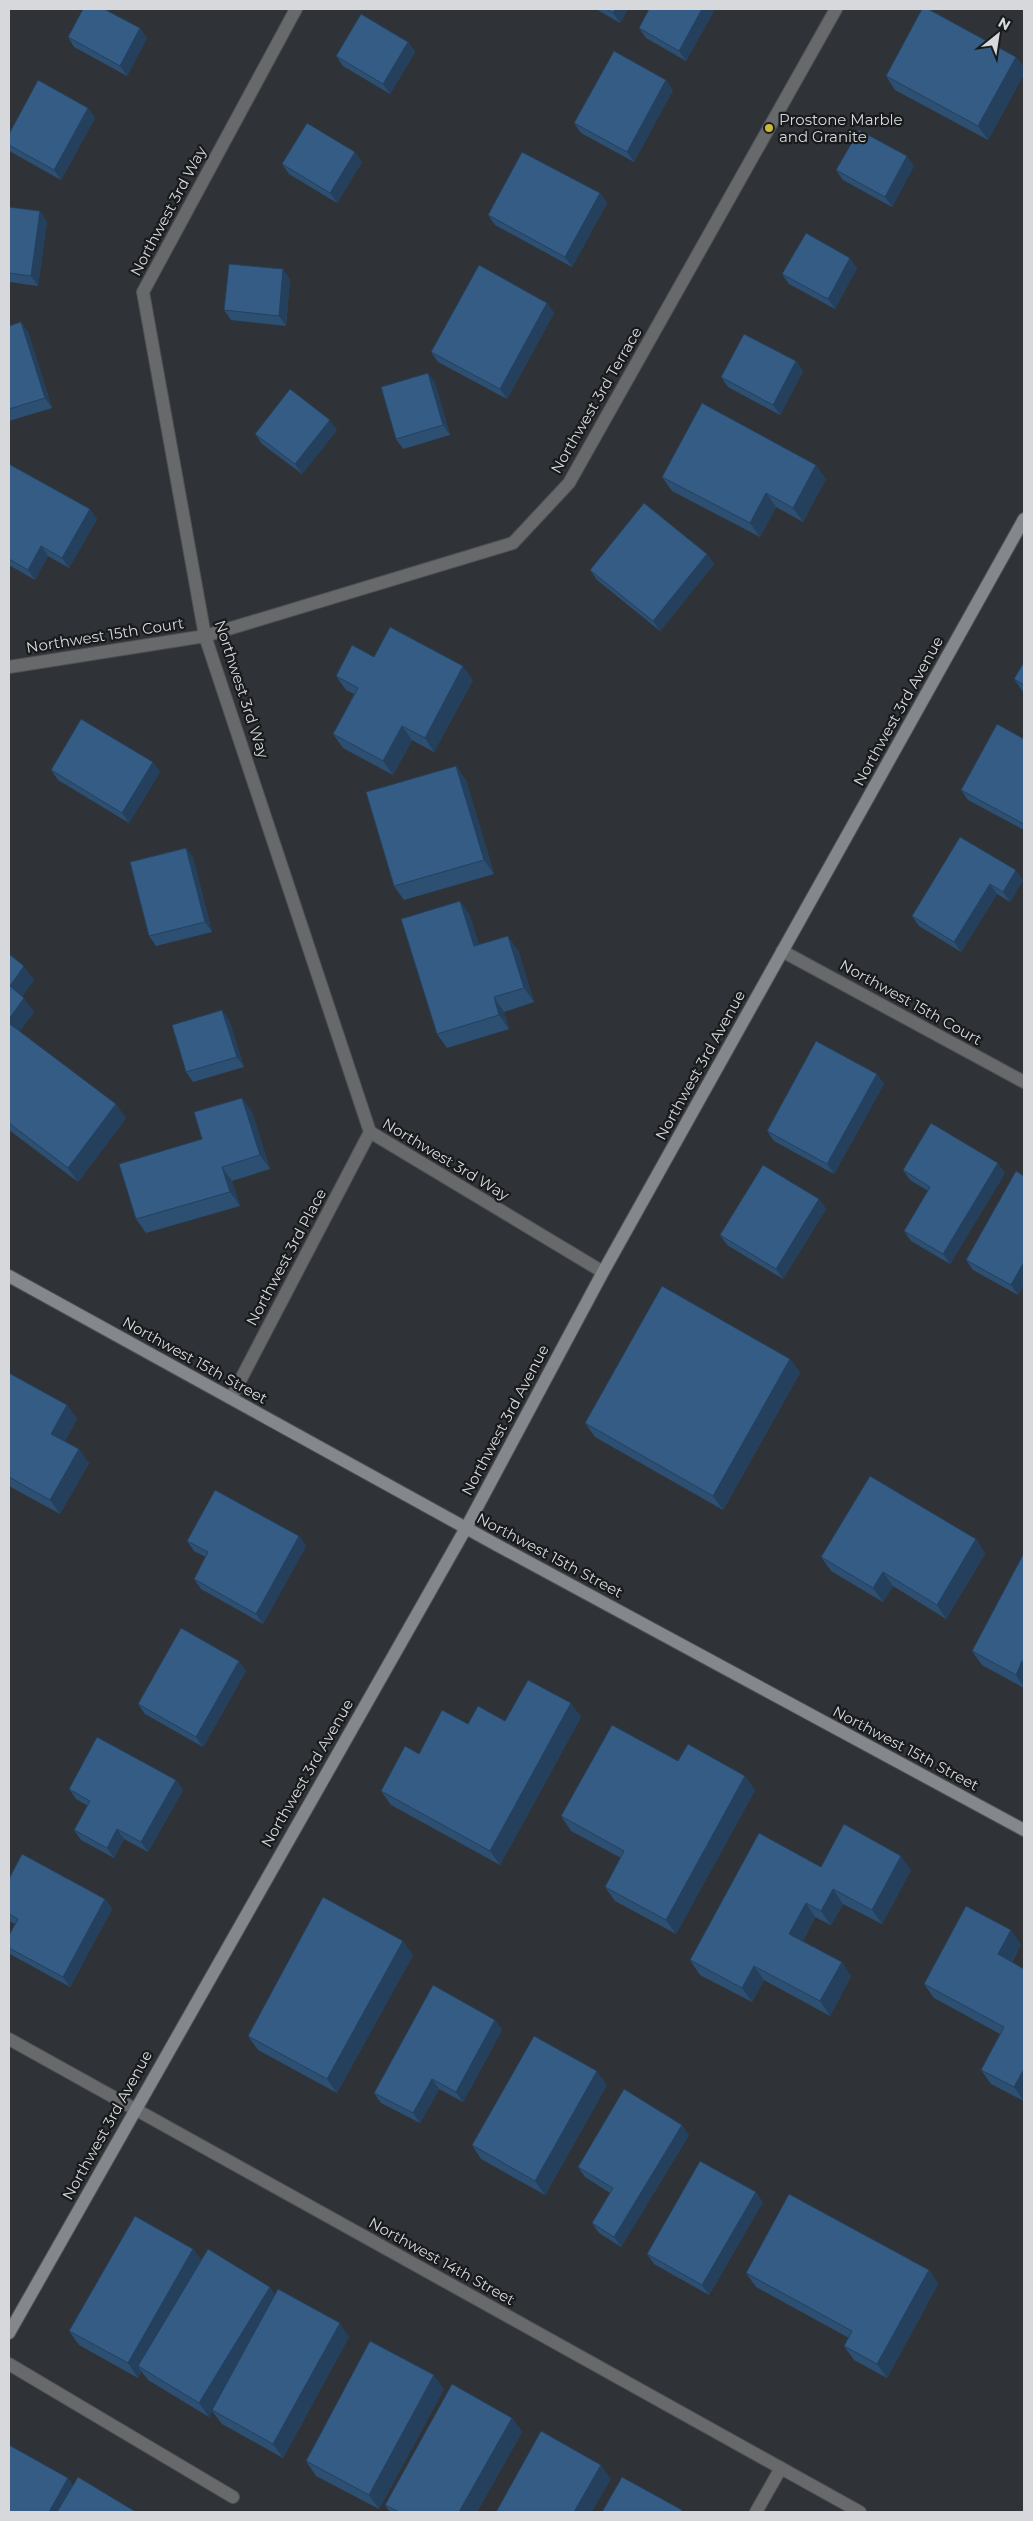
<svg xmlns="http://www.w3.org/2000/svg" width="1033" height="2521" viewBox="0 0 1033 2521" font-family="Montserrat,sans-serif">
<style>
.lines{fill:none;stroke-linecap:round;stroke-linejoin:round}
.lane-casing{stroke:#4d5155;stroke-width:14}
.street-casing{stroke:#4d5155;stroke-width:14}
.secondary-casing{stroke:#4d5155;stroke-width:14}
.lane{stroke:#67696b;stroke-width:12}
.street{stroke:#67696b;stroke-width:12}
.secondary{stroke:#84878b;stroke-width:12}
.wall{fill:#2d4f72}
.shaded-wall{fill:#24405d}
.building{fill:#345c85;stroke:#24405d}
.poi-dot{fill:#cdb938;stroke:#181a1c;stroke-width:2}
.labels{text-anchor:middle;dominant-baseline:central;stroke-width:4.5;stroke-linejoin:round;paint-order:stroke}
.poi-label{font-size:15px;fill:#d6d8db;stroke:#181a1c;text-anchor:start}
.street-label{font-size:15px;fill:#d6d8db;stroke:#181a1c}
</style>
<rect width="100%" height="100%" fill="#2f3337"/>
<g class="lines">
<g class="lane-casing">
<path id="lane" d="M9,2364L233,2497
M756,2512L781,2468"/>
</g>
<g class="street-casing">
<path id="street" d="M296,9L143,292L205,636L370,1132L603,1272
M9,667L205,636L513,543L569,483L836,9
M782,951L1024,1082
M231,1398L370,1132
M9,2039L860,2512"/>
</g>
<g class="secondary-casing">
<path id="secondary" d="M9,1276L495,1544L1024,1830
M9,2333L466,1528L603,1272L1024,519"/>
</g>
<use href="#lane" class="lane"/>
<use href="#street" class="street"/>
<use href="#secondary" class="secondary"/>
</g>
<path class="wall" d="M596,9H628L620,23Z
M649,9H715L686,61L646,38L639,28Z
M140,28L147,38L127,76L74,47L68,37Z
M408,42L415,52L390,94L343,66L336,56Z
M1016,57L1024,68V74L988,140L895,90L886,76Z
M673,90L634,162L581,133L574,123Z
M88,108L95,118L61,180L11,152L9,149V134Z
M362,162L337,203L289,174L282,164Z
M914,166L892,207L843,180L836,170Z
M600,193L607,203L572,267L495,225L488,215Z
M9,207L47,221L38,286L9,282Z
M857,268L835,309L789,284L782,274Z
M290,279L286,326L231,320L224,310Z
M547,303L554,313L507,399L438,362L431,352Z
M21,322L28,332L52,408L9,421V326Z
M796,361L803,371L780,415L728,387L721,377Z
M428,373L435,383L450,435L403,449L396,439Z
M337,430L302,474L262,444L255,434Z
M9,464L97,519L69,568L48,556L35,580L9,565Z
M662,477L826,479L803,522L776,507L760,537L672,491Z
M707,554L714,564L660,631L597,580L590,570Z
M374,657L473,680L434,752L412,740L393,775L343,748L333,734L354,694L346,690L336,676Z
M1024,662V693L1014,679Z
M1024,739V830L968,800L961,790Z
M456,766L466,780L494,874L404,900L394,886Z
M51,770L160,772L129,823L58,780Z
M960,837L1023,880L1010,902L997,894L961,952L919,926L912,916Z
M186,848L193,858L212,932L156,946L149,936Z
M460,901L470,916L479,945L518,950L534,1002L504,1012L509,1029L447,1048L437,1034Z
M9,954L34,980L22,996L34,1012L19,1032L126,1118L78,1182L9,1130Z
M229,1020L244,1067L193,1082L186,1072Z
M877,1074L884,1084L834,1174L774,1141L767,1131Z
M252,1112L270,1169L232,1181L240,1206L146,1233L136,1219L202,1139Z
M903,1170L1005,1173L950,1264L911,1241L904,1231L928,1191L910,1180Z
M1024,1176V1284L1018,1295L973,1270L966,1260Z
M819,1199L826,1209L783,1279L727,1245L720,1235Z
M790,1359L800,1373L723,1510L595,1437L585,1423Z
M9,1373L67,1405L77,1419L65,1441L89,1463L60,1514L9,1486Z
M299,1536L306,1546L263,1624L201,1589L194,1579L206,1557L194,1551L187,1541Z
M976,1539L985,1554L946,1619L893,1586L883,1602L831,1571L821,1557Z
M1024,1553V1688L982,1665L972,1651Z
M239,1661L246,1671L203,1747L145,1714L138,1704Z
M581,1717L500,1865L391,1805L381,1791L419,1754L468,1724L505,1721Z
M678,1761L755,1790L676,1934L615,1901L605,1887L621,1858L571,1831L561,1816Z
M176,1780L183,1790L148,1852L124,1839L114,1858L81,1840L74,1830L88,1806L76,1799L69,1789Z
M821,1867L911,1870L882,1924L843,1904L831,1925L815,1917L803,1941L851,1976L830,2016L764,1980L752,2002L700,1975L690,1960Z
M9,1879L105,1899L112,1909L70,1987L10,1954L9,1952V1935L15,1924L9,1921Z
M1021,1944L1012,1962L1024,2101L991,2084L981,2070L1000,2034L934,1998L924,1984Z
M413,1955L337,2093L258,2050L248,2036Z
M495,2020L502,2030L463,2102L439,2089L420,2123L381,2103L374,2093Z
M607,2085L545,2195L481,2159L472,2145Z
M689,2135L621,2247L599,2233L592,2223L610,2193L585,2177L578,2167Z
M763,2202L709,2295L654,2264L647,2254Z
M193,2249L201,2260L275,2294L349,2337L283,2458L222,2424L212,2411L209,2417L148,2380L141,2371L138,2378L79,2345L69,2331Z
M929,2270L938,2284L887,2378L854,2360L844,2346L849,2338L756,2287L746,2273Z
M444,2389L379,2509L316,2476L306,2461Z
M512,2418L522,2432L477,2512H390L385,2505Z"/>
<path class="shaded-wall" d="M615,9H628L620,23L613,13Z
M702,9H715L686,61L679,51Z
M140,28L147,38L127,76L120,66Z
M408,42L415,52L390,94L383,84Z
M1016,57L1024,68V74L988,140L978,126Z
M666,80L673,90L634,162L627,152Z
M88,108L95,118L61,180L54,170Z
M355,152L362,162L337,203L330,193Z
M907,156L914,166L892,207L885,197Z
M600,193L607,203L572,267L565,257Z
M40,211L47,221L38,286L31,276Z
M850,258L857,268L835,309L828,299Z
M283,269L290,279L286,326L279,316Z
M547,303L554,313L507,399L500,389Z
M21,322L28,332L52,408L45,398Z
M796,361L803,371L780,415L773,405Z
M428,373L435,383L450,435L443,425Z
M330,420L337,430L302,474L295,464Z
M816,465L826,479L803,522L793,508Z
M766,493L776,507L760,537L750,523Z
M90,509L97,519L69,568L62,558Z
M41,546L48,556L35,580L28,570Z
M707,554L714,564L660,631L653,621Z
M463,666L473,680L434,752L425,738Z
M402,726L412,740L393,775L383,761Z
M153,762L160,772L129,823L122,813Z
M456,766L466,780L494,874L484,860Z
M186,848L193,858L212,932L205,922Z
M1016,870L1023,880L1010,902L1003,892Z
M990,884L997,894L961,952L954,942Z
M460,901L470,916L484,960L474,946Z
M508,936L518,950L534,1002L524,988Z
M24,966L34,980L20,1000L10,986Z
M494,997L504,1012L509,1029L499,1015Z
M24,998L34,1012L9,1046V1019Z
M222,1010L229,1020L244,1067L237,1057Z
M877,1074L884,1084L834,1174L827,1164Z
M242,1098L252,1112L270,1169L260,1155Z
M116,1104L126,1118L78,1182L68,1168Z
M998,1163L1005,1173L950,1264L943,1254Z
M222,1167L232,1181L240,1206L230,1192Z
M819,1199L826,1209L783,1279L776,1269Z
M1024,1262V1284L1018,1295L1011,1285Z
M790,1359L800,1373L723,1510L713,1496Z
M67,1405L77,1419L61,1448L51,1434Z
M79,1449L89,1463L60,1514L50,1500Z
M299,1536L306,1546L263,1624L256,1614Z
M976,1539L985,1554L946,1619L937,1605Z
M883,1572L893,1586L883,1602L873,1588Z
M239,1661L246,1671L203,1747L196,1737Z
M1022,1661L1024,1664V1687L1016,1675Z
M571,1703L581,1717L500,1865L490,1851Z
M745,1776L755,1790L676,1934L666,1920Z
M176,1780L183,1790L148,1852L141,1842Z
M117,1829L124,1839L114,1858L107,1848Z
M901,1856L911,1870L882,1924L872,1910Z
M833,1889L843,1904L831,1925L821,1911Z
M105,1899L112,1909L70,1987L63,1977Z
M806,1903L815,1917L799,1948L789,1934Z
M1011,1930L1021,1944L1008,1968L998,1954Z
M403,1941L413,1955L337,2093L327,2079Z
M842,1962L851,1976L830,2016L820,2001Z
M754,1966L764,1980L752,2002L742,1988Z
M495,2020L502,2030L463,2102L456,2092Z
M1024,2069V2101L1014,2087Z
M597,2071L607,2085L545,2195L535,2181Z
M432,2079L439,2089L420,2123L413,2113Z
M682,2125L689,2135L621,2247L614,2237Z
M756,2192L763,2202L709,2295L702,2285Z
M193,2249L203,2263L138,2366L141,2371L138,2378L128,2363Z
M929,2270L938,2284L887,2378L877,2364Z
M270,2287L280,2301L209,2417L199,2403Z
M340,2323L349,2337L283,2458L273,2444Z
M434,2375L444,2389L379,2509L369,2495Z
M512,2418L522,2432L477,2512H459Z
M601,2465L611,2479L592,2512H574Z
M68,2478L78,2492L66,2512H49Z"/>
<path class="building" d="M83,9H104L140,28L120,66L68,37Z
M606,9H615L613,13Z
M649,9H702L679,51L639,28Z
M922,9H928L1016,57L978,126L886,76Z
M361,14L408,42L383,84L336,56Z
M614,51L666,80L627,152L574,123Z
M38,80L88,108L54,170L9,145V134Z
M307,123L355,152L330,193L282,164Z
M859,130L907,156L885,197L836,170Z
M522,152L600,193L565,257L488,215Z
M9,207L40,211L31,276L9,273Z
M806,233L850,258L828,299L782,274Z
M229,264L283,269L279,316L224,310Z
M479,265L547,303L500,389L431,352Z
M21,322L45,398L9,409V326Z
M744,334L796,361L773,405L721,377Z
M428,373L443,425L396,439L381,387Z
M290,389L330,420L295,464L255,434Z
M702,403L816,465L793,508L766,493L750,523L662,477Z
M9,464L90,509L62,558L41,546L28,570L9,559Z
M644,503L707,554L653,621L590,570Z
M390,627L463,666L425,738L402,726L383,761L333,734L358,688L336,676L352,645L374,657Z
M1024,662V685L1014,679Z
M81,719L153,762L122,813L51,770Z
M997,724L1024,739V824L961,790Z
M456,766L484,860L394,886L366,792Z
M960,837L1016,870L1003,892L990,884L954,942L912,916Z
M186,848L205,922L149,936L130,862Z
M460,901L474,946L508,936L524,988L494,997L499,1015L437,1034L401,919Z
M9,954L24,966L10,986L24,998L9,1019Z
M222,1010L237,1057L186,1072L172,1025Z
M10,1024L116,1104L68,1168L9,1123V1026Z
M816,1041L877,1074L827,1164L767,1131Z
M242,1098L260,1155L222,1167L230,1192L136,1219L119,1164L202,1139L194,1112Z
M931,1123L998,1163L943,1254L904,1231L930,1187L903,1170Z
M763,1165L819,1199L776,1269L720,1235Z
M1016,1171L1024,1176V1262L1011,1285L966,1260Z
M662,1286L790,1359L713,1496L585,1423Z
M9,1373L67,1405L51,1434L79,1449L50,1500L9,1477Z
M870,1476L976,1539L937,1605L883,1572L873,1588L821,1557Z
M215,1490L299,1536L256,1614L194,1579L208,1552L187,1541Z
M1024,1553V1662L1022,1661L1016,1675L972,1651Z
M181,1628L239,1661L196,1737L138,1704Z
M528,1680L571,1703L490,1851L381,1791L405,1746L419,1754L442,1710L468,1724L478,1706L505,1721Z
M612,1725L678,1761L688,1744L745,1776L666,1920L605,1887L624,1851L561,1816Z
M97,1737L176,1780L141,1842L117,1829L107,1848L74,1830L90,1801L69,1789Z
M844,1824L901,1856L872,1910L833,1889L821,1911L806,1903L789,1934L842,1962L820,2001L754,1966L742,1988L690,1960L759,1833L821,1867Z
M22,1854L105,1899L63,1977L9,1948V1935L18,1919L9,1914V1879Z
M323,1897L403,1941L327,2079L248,2036Z
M966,1906L1011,1930L998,1954L1024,1969V2069L1014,2087L981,2070L1004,2027L924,1984Z
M433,1985L495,2020L456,2092L432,2079L413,2113L374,2093Z
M534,2036L597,2071L535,2181L472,2145Z
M624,2089L682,2125L614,2237L592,2223L613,2188L578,2167Z
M700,2161L756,2192L702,2285L647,2254Z
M789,2194L929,2270L877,2364L844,2346L852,2331L746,2273Z
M135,2216L193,2249L128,2363L69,2331Z
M208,2249L270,2287L199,2403L138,2366Z
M278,2289L340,2323L273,2444L212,2410Z
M370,2341L434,2375L369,2495L306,2461Z
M452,2384L512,2418L459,2512H399L385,2505Z
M541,2431L601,2465L574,2512H496Z
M9,2445L68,2478L49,2512H9Z
M78,2477L136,2512H57Z
M622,2477L682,2510L680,2512H602Z"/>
<circle class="poi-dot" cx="769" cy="128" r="5"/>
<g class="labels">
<g class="poi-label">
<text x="779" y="119">Prostone Marble<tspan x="779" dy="17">and Granite</tspan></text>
</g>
<g class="street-label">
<text transform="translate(168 211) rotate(-62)">Northwest 3rd Way</text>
<text transform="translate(596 400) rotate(-60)">Northwest 3rd Terrace</text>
<text transform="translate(105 635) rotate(-9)">Northwest 15th Court</text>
<text transform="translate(242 689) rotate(72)">Northwest 3rd Way</text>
<text transform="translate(898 711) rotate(-61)">Northwest 3rd Avenue</text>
<text transform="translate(911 1002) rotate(29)">Northwest 15th Court</text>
<text transform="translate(700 1065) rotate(-61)">Northwest 3rd Avenue</text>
<text transform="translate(446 1159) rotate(31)">Northwest 3rd Way</text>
<text transform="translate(286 1257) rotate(-62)">Northwest 3rd Place</text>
<text transform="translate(195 1360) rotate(29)">Northwest 15th Street</text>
<text transform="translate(505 1420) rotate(-62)">Northwest 3rd Avenue</text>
<text transform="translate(550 1555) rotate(28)">Northwest 15th Street</text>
<text transform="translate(906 1748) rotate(28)">Northwest 15th Street</text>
<text transform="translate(307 1773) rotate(-60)">Northwest 3rd Avenue</text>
<text transform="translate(107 2125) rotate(-61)">Northwest 3rd Avenue</text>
<text transform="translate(442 2261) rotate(29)">Northwest 14th Street</text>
</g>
</g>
<rect width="1033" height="2521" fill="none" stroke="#d6d8db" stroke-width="20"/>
<g transform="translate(998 35) rotate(30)" stroke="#181a1c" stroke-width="4" paint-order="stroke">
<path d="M0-4L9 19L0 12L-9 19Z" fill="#d6d8db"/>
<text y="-8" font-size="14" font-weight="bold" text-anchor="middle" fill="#d6d8db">N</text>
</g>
</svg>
